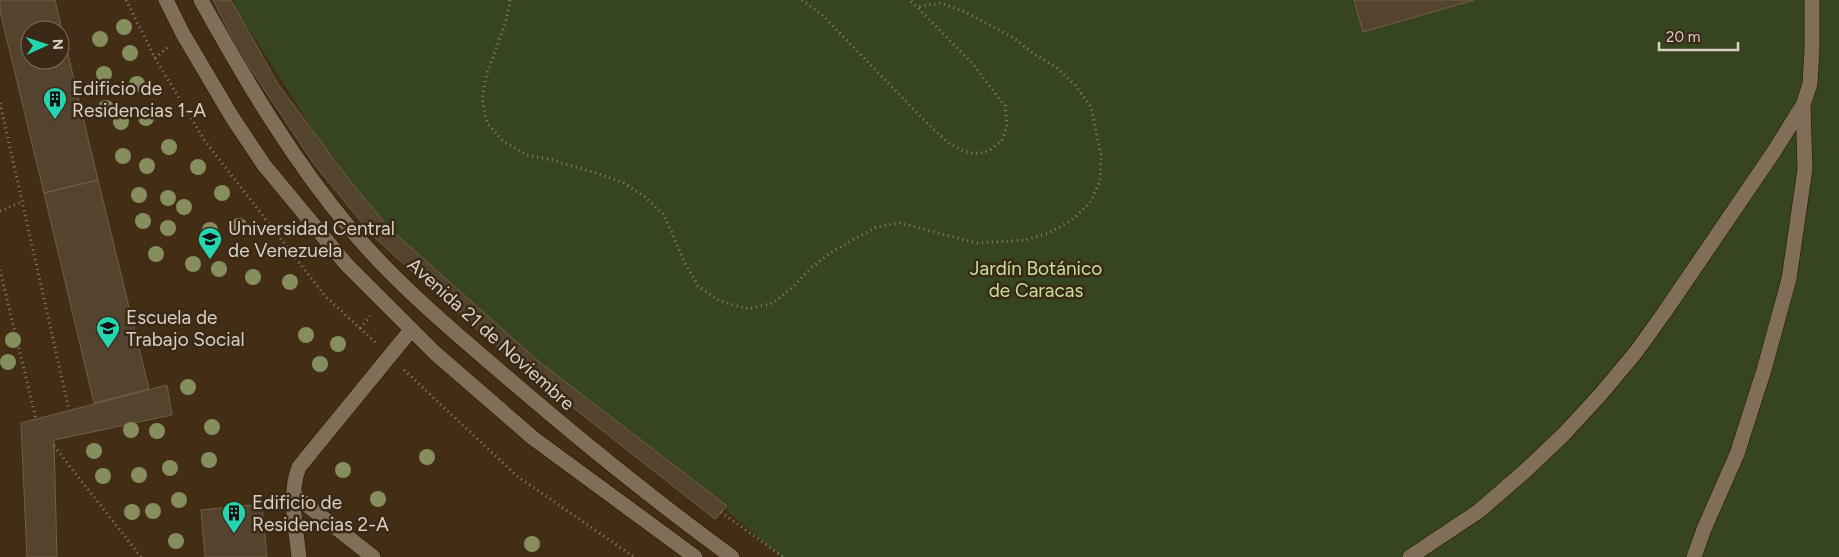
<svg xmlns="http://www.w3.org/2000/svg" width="1839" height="557" viewBox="0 0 1839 557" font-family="Figtree,sans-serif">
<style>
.built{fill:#432e15;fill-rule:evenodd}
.green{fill:#36441f}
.building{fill:#54432f;stroke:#715e49;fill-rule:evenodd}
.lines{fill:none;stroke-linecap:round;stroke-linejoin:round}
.minor-casing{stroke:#201101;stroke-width:16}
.path{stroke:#8c7f70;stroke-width:3;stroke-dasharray:1 4;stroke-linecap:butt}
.minor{stroke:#816e58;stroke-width:15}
.tree{fill:#858e5c}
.labels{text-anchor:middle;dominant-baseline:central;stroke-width:5;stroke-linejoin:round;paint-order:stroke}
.poi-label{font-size:19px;fill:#dacfc4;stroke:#3a2916;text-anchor:start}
.park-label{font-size:19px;fill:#c2e196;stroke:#3a2916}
.street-label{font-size:19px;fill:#dacfc4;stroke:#3a2916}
</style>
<rect width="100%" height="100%" fill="#3a2916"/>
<path class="built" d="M0,0H233L238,12L296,102L380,223L792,557H0ZM30,30H60V60H30Z"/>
<path class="green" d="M233,0H1839V557H781L725,509L628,441L380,223L333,156L318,138L238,12Z"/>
<path class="building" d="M0,0H55L98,180L44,193L0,11ZM30,30H60V60H30Z
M213,0H231L278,84L351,182L389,228L537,360L727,506L715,519L519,365L453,309L372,235L314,164L238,50Z
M1354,0H1474L1363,32Z
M98,180L149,389L94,403L44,193Z
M167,385L172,415L54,440L57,557H27L21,423Z
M262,504L267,557H205L201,510Z"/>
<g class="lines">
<g class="minor-casing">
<path id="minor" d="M166,0L183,34L232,117L264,165L346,264L435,353L533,438L695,557
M201,0C246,81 293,161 353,232C399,286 455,333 509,379C581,441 655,501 732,557
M293,494L373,557
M299,557C296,528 288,495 299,467L411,330
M1410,557L1479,511L1524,472L1564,434L1600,395L1636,352L1664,313L1773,153L1803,105L1810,84L1812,48V0
M1694,557L1704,529L1737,454L1764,370L1789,279L1805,169L1803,105"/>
</g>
<path class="path" d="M126,0L155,58L205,141L325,296L376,343
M510,0L506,21L487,73L482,98L487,123L504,142L527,155L552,160L599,174L624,183L645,197L664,215L685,263L698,286L720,301L748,309L773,303L793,287L810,269L830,253L876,227L900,223L977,243L1025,240L1049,233L1072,220L1090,203L1100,181L1101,155L1091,107L1075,85L1056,67L1034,54L1014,38L965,12L941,3L916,7
M802,0L822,15L930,126L949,143L963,151L974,154L989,151L1002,140L1007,126L1005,106L972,63L910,0
M155,58L168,47
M0,103L69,410
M0,211L22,202
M0,270L36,419
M360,328L370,316
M404,370L517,476L634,557
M54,446L141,557
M721,512L783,557"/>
<use href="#minor" class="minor"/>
</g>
<g class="tree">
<circle cx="124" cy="27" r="8"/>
<circle cx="100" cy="39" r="8"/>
<circle cx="130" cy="53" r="8"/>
<circle cx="104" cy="74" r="8"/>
<circle cx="137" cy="84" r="8"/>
<circle cx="106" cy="108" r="8"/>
<circle cx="146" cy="118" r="8"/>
<circle cx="121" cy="122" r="8"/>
<circle cx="169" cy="147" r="8"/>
<circle cx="123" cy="156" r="8"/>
<circle cx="147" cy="166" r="8"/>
<circle cx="198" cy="167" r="8"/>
<circle cx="222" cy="193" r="8"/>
<circle cx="139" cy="195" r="8"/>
<circle cx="168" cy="198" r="8"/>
<circle cx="184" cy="207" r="8"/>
<circle cx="143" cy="221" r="8"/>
<circle cx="239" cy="226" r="8"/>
<circle cx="168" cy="228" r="8"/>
<circle cx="210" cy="230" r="8"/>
<circle cx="156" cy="254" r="8"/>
<circle cx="193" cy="264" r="8"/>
<circle cx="219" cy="269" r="8"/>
<circle cx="253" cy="277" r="8"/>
<circle cx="290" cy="282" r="8"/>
<circle cx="306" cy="335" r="8"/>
<circle cx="13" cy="340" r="8"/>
<circle cx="338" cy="344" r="8"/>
<circle cx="8" cy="362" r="8"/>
<circle cx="320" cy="364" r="8"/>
<circle cx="188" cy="387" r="8"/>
<circle cx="212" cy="427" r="8"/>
<circle cx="131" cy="430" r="8"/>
<circle cx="157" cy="431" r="8"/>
<circle cx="94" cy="451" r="8"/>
<circle cx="427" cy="457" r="8"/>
<circle cx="209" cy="460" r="8"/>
<circle cx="170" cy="468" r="8"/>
<circle cx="343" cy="470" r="8"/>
<circle cx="139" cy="475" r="8"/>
<circle cx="103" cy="476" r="8"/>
<circle cx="378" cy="499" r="8"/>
<circle cx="179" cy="500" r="8"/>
<circle cx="153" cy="511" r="8"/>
<circle cx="132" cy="512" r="8"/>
<circle cx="176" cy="541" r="8"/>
<circle cx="532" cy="544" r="8"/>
</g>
<defs>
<g id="building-pin" transform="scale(1.25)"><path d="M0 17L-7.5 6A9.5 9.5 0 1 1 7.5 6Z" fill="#24d5af" stroke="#3a2916"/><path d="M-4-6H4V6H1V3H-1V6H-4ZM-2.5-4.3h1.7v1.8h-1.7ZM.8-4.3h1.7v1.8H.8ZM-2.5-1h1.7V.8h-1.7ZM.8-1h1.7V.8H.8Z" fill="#111"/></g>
<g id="university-pin" transform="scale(1.25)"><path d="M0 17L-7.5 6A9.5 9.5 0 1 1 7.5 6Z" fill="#24d5af" stroke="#3a2916"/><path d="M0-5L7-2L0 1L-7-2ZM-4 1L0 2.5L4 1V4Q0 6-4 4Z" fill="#111"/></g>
</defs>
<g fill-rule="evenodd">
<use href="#building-pin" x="55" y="99"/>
<use href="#university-pin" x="210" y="239"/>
<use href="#university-pin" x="108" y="328"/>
<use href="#building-pin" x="234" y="513"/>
</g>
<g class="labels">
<g class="poi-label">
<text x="72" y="88">Edificio de<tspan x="72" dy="22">Residencias 1-A</tspan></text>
<text x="228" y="228">Universidad Central<tspan x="228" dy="22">de Venezuela</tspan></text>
<text x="126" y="317">Escuela de<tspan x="126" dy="22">Trabajo Social</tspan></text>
<text x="252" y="502">Edificio de<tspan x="252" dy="22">Residencias 2-A</tspan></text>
</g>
<g class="park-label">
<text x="1036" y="268">Jardín Botánico<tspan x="1036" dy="22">de Caracas</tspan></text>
</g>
<g class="street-label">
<text transform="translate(491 334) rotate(42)">Avenida 21 de Noviembre</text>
</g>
</g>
<g transform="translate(45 45) rotate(87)"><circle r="24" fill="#3a2916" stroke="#7a6b5c"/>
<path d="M0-4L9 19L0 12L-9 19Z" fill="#24d5af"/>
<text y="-8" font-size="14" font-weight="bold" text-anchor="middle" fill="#dacfc4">N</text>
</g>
<path d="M1659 42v8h79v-8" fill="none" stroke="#dacfc4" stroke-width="2.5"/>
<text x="1666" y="42" font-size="15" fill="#dacfc4" stroke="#3a2916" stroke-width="4" paint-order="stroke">20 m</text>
</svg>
